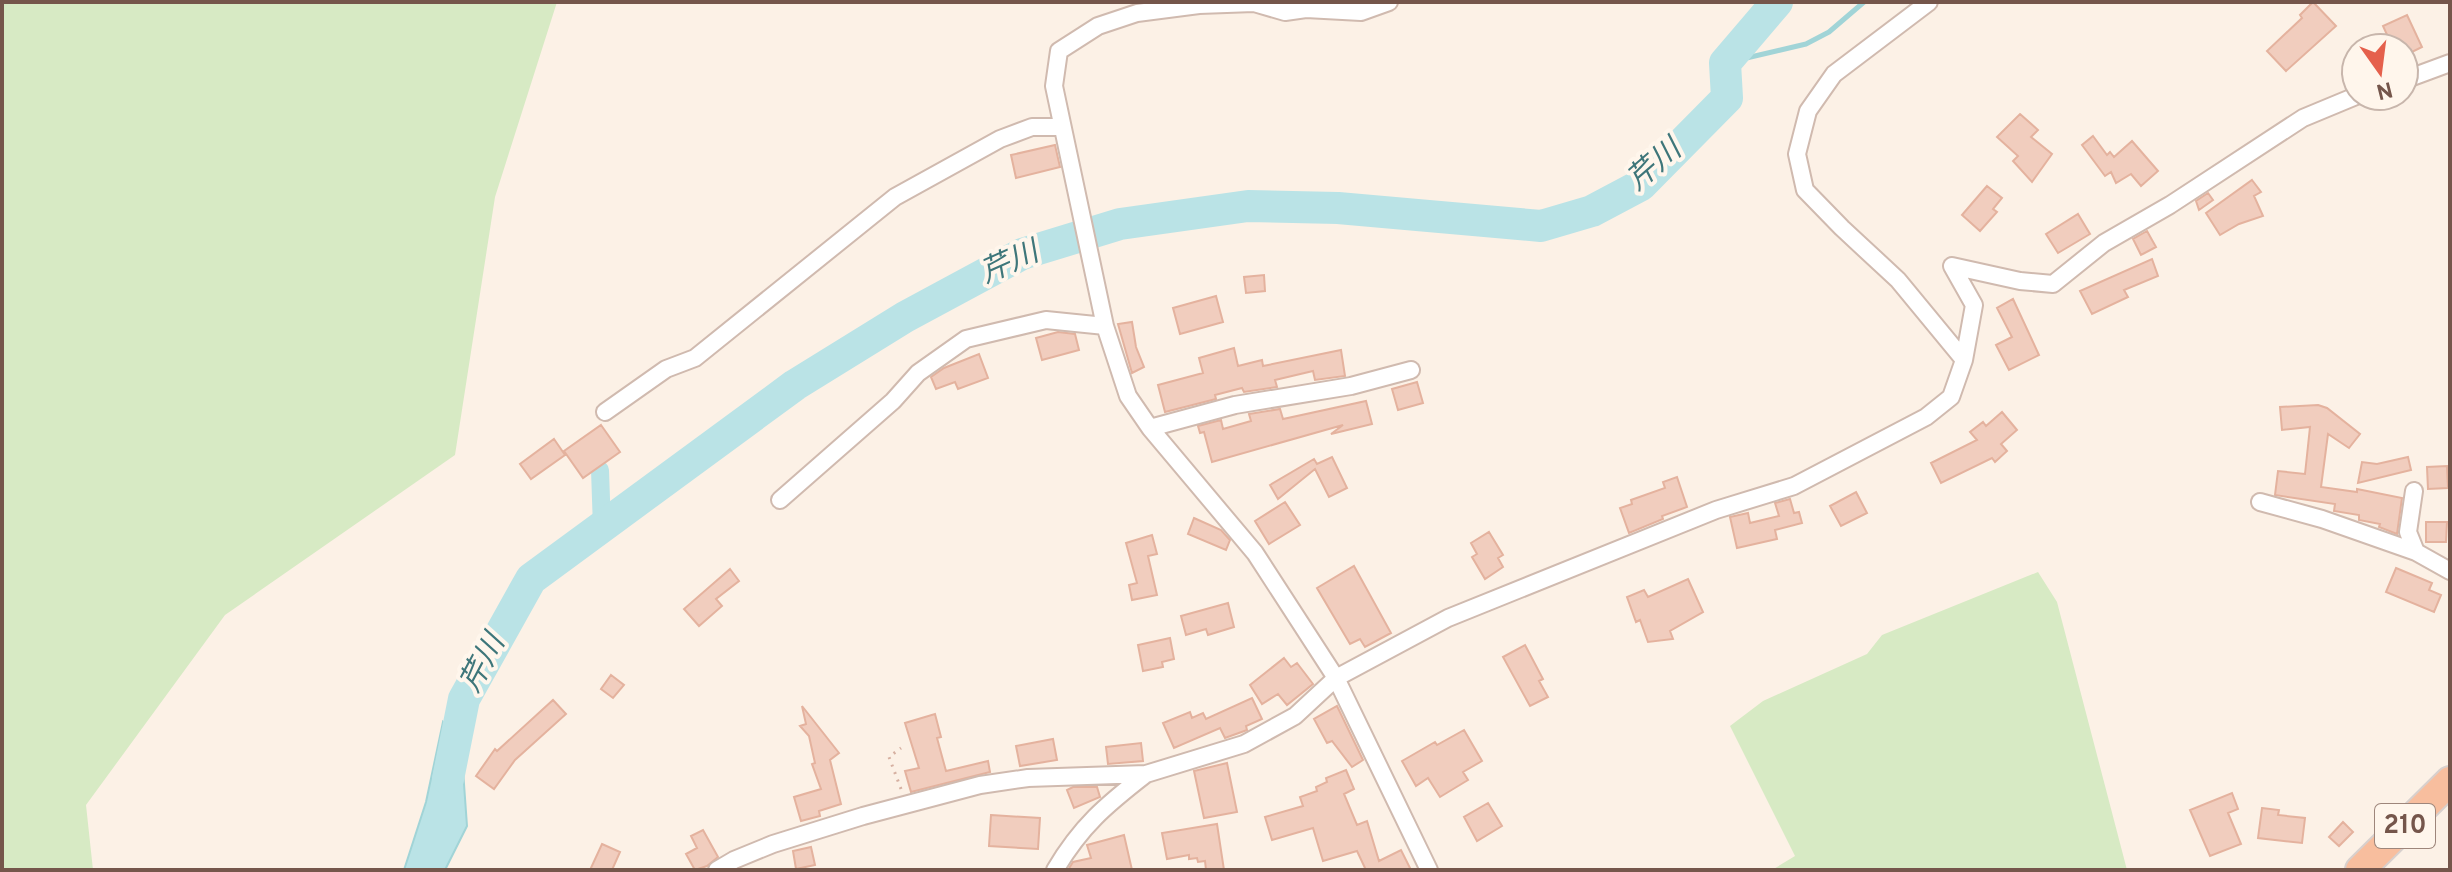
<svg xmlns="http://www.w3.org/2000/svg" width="2452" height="872" viewBox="0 0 2452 872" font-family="Overpass,'Noto Sans JP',sans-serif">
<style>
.green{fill:#d7eac4}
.water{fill:#bae3e6;stroke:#a1d4d7;stroke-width:2}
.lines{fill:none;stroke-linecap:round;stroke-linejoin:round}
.stream{stroke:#a1d4d7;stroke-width:5}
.canal{stroke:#bae3e6;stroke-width:18}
.river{stroke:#bae3e6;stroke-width:32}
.building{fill:#f1cdbe;stroke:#e4b29e;stroke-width:2}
.minor-casing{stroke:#d0baaf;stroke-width:20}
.trunk-casing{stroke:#d8d0cd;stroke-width:32}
.path{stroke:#d6b0a1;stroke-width:3;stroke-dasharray:2 6;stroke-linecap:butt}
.minor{stroke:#fff;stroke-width:16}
.trunk{stroke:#f8be9e;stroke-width:28}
.labels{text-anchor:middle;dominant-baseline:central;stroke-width:8;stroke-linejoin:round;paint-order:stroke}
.shield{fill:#fff6ec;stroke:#9e867b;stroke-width:2}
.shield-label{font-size:26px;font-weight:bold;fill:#75564b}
.water-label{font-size:30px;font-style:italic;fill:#3e767a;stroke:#fff6ec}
</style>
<rect width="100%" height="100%" fill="#fcf1e6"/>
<path class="green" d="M2,2H557L495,197L455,455L225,615L86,805L93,870H2Z
M2038,572L2057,602L2127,870H1772L1795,856L1730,726L1763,701L1867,654L1882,635Z"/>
<path class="water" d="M443,722L461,742L467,826L445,870H404L426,802Z"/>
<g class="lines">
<path class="stream" d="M1725,63L1806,44L1829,32L1864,2"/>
<path class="canal" d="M600,470L602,528"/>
<path class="river" d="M448,779L464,699L531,579L795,385L905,317L1022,254L1120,224L1248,206L1338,208L1541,226L1592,211L1641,185L1727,98L1725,63L1777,2"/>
</g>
<path class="building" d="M2313,2L2336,26L2286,71L2267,51L2302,18L2300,15Z
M2407,15L2422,47L2404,56V48H2393L2383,26Z
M2020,114L2038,130L2031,137L2052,154L2032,182L2013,161L2018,156L1997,137Z
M2093,136L2107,155L2110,152L2114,157L2132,141L2158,171L2141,186L2131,174L2116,183L2111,172L2105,176L2082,145Z
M1055,145L1060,167L1016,178L1011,155Z
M2252,180L2261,192L2254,196L2263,216L2239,224L2220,235L2206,213Z
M1987,186L2002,198L1993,209L1997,212L1980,231L1962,215Z
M2208,193L2213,200L2199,210L2196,201Z
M2078,214L2090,234L2058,253L2046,234Z
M2147,231L2156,247L2141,255L2133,239Z
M2152,259L2158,276L2124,290L2128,297L2092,314L2080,291Z
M1264,275L1265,291L1246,293L1244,277Z
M1216,296L1223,322L1180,334L1173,308Z
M2013,299L2039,355L2009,370L1996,345L2012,337L1997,308Z
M1132,322L1136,347L1144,367L1132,373L1118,324Z
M1058,332L1075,334L1079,350L1042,360L1036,338Z
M1234,348L1238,366L1262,360L1263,366L1341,350L1345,376L1315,380L1313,371L1275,380L1277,387L1244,392L1242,388L1215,395L1216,399L1165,412L1158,385L1203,373L1199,358Z
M979,354L988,378L958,389L955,382L936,389L931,377L944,368Z
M1417,382L1423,403L1398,410L1392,389Z
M1366,401L1372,424L1331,434L1343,425L1212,462L1204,432L1200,433L1198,426L1221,420L1223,429L1251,421L1249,414L1280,409L1283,419Z
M2318,405L2327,408L2360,434L2349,448L2328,434L2321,487L2357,492V489L2402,498L2397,534L2379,527L2380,524L2359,520V515L2334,511L2335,504L2275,495L2278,471L2305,474L2310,427L2282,430L2280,407Z
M2002,412L2017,430L2001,444L2007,451L1995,462L1992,458L1941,483L1931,463L1977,440L1970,432L1983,422L1986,426Z
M601,425L620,452L583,478L564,451Z
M554,439L565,455L531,479L520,464Z
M1332,457L1347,488L1329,497L1315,469L1278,499L1270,485L1314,459L1317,464Z
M2408,457L2411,470L2358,483L2362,462L2377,464Z
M2447,466L2448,488L2428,489L2427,467Z
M1677,477L1687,507L1662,516L1663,519L1629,533L1620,508L1632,504L1631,500L1665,488L1663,482Z
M1856,492L1867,513L1841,526L1830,506Z
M1790,499L1794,513L1799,512L1802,523L1775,530L1777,539L1737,548L1730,517L1748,513L1750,523L1779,516L1775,503Z
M1285,502L1300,525L1269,544L1255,521Z
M1194,518L1221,530L1230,540L1226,550L1188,534Z
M2426,522H2447L2446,542H2426Z
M1489,532L1503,555L1498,558L1503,567L1485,579L1472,557L1477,554L1471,543Z
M1152,535L1157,554L1148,556L1157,595L1132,600L1129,585L1137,583L1126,543Z
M1354,566L1391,633L1365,647L1360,639L1350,644L1317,588Z
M2396,568L2432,583L2429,590L2441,595L2434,612L2386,592Z
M730,569L739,581L716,599L722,606L699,626L684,609Z
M1688,579L1703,612L1670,631L1673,639L1648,642L1640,620L1636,622L1627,597L1644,590L1648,597Z
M1228,603L1234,627L1208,635L1206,629L1186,635L1181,616Z
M1170,638L1174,659L1162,662L1163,667L1143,671L1138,645Z
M1525,645L1543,679L1539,681L1548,697L1530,706L1503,657Z
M1284,658L1291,667L1297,663L1313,684L1287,705L1278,694L1262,704L1250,685Z
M611,675L624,685L613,698L601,689Z
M1252,698L1262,719L1246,726L1247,730L1225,738L1220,728L1174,748L1163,723L1190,712L1192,718L1203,713L1206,719Z
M553,700L566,714L515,760L494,789L476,776L495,749L497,751Z
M802,706L839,753L830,760L841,804L819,811L820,816L801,821L794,797L821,789L812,764L815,763L809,736L800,726L806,724Z
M1337,706L1363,760L1352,767L1332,741L1327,743L1314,719Z
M935,714L941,737L937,738L946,771L988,761L990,772L911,792L905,771L919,768L905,723Z
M1464,730L1482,761L1463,772L1468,780L1440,797L1428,778L1416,786L1402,761L1435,742L1437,745Z
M1053,739L1057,760L1020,766L1016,746Z
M1141,743L1143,761L1108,764L1106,747Z
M1227,763L1237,812L1204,818L1194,771Z
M1346,770L1354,789L1344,794L1357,825L1367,821L1379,861L1401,850L1411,870H1362L1365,868L1357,851L1323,861L1313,828L1272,840L1265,817L1303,806L1300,797L1317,791L1316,787L1327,782L1326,778Z
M1073,787H1097L1100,797L1074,808L1067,790Z
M2232,793L2238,809L2228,813L2241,844L2210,856L2190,810Z
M1488,803L1502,826L1477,841L1464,817Z
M2262,808L2279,810L2278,815L2305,818L2302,843L2258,838Z
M991,815L1040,818L1038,849L989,846Z
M2343,822L2353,832L2339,846L2329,837Z
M1217,824L1224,870H1206L1205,861L1198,862L1197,858L1189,859V855L1167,859L1162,833Z
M703,830L718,857L707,866L695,870L686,854L697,848L691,836Z
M1124,835L1132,870H1068L1073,862L1091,858L1087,845Z
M602,844L620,852L612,870H590Z
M811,847L815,865L796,869L793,851Z"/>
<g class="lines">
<g class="minor-casing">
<path id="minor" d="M1389,2L1361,12L1306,9L1285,12L1254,3L1199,5L1137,13L1098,26L1059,51L1054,86L1105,326L1128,396L1150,428L1255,553L1336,678L1429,870
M1929,2L1834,74L1808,111L1797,154L1805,190L1842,228L1898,280L1964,360
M2404,80L2450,63
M605,412L666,369L695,358L895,197L1000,139L1032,127H1060
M1150,428L1235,405L1351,386L1411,370
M2414,491L2408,532L2416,552L2450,571
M780,500L893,401L918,373L966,339L1046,320L1105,326
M2260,502L2322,519L2416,552
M717,870L734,860L773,844L863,816L980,785L1028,778L1146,774L1244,744L1295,716L1336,678L1448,618L1716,510L1794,486L1926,417L1951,397L1964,360L1974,305L1952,266L2020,281L2053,284L2104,243L2170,205L2303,118L2356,96
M1055,870C1081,826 1106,805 1146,774"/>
</g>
<g class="trunk-casing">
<path id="trunk" d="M2360,870L2450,781"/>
</g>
<path class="path" d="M901,789L889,757L901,748"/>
<use href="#minor" class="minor"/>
<use href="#trunk" class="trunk"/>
</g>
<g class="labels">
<rect class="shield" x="2375" y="804" width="60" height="44" rx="6"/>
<g class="shield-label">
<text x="2405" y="826">210</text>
</g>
<g class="water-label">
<text transform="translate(1655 166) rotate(-41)">芹川</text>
<text transform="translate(1010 264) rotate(-24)">芹川</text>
<text transform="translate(484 664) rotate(-62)">芹川</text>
</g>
</g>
<rect width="2452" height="872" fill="none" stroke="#75564b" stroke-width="8"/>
<g transform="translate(2380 72) rotate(166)"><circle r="38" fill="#fff6ec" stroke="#c8b6ac" stroke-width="2"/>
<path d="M0-6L14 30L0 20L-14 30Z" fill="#e5604c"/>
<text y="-12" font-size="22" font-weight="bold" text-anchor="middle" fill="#75564b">N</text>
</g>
</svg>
